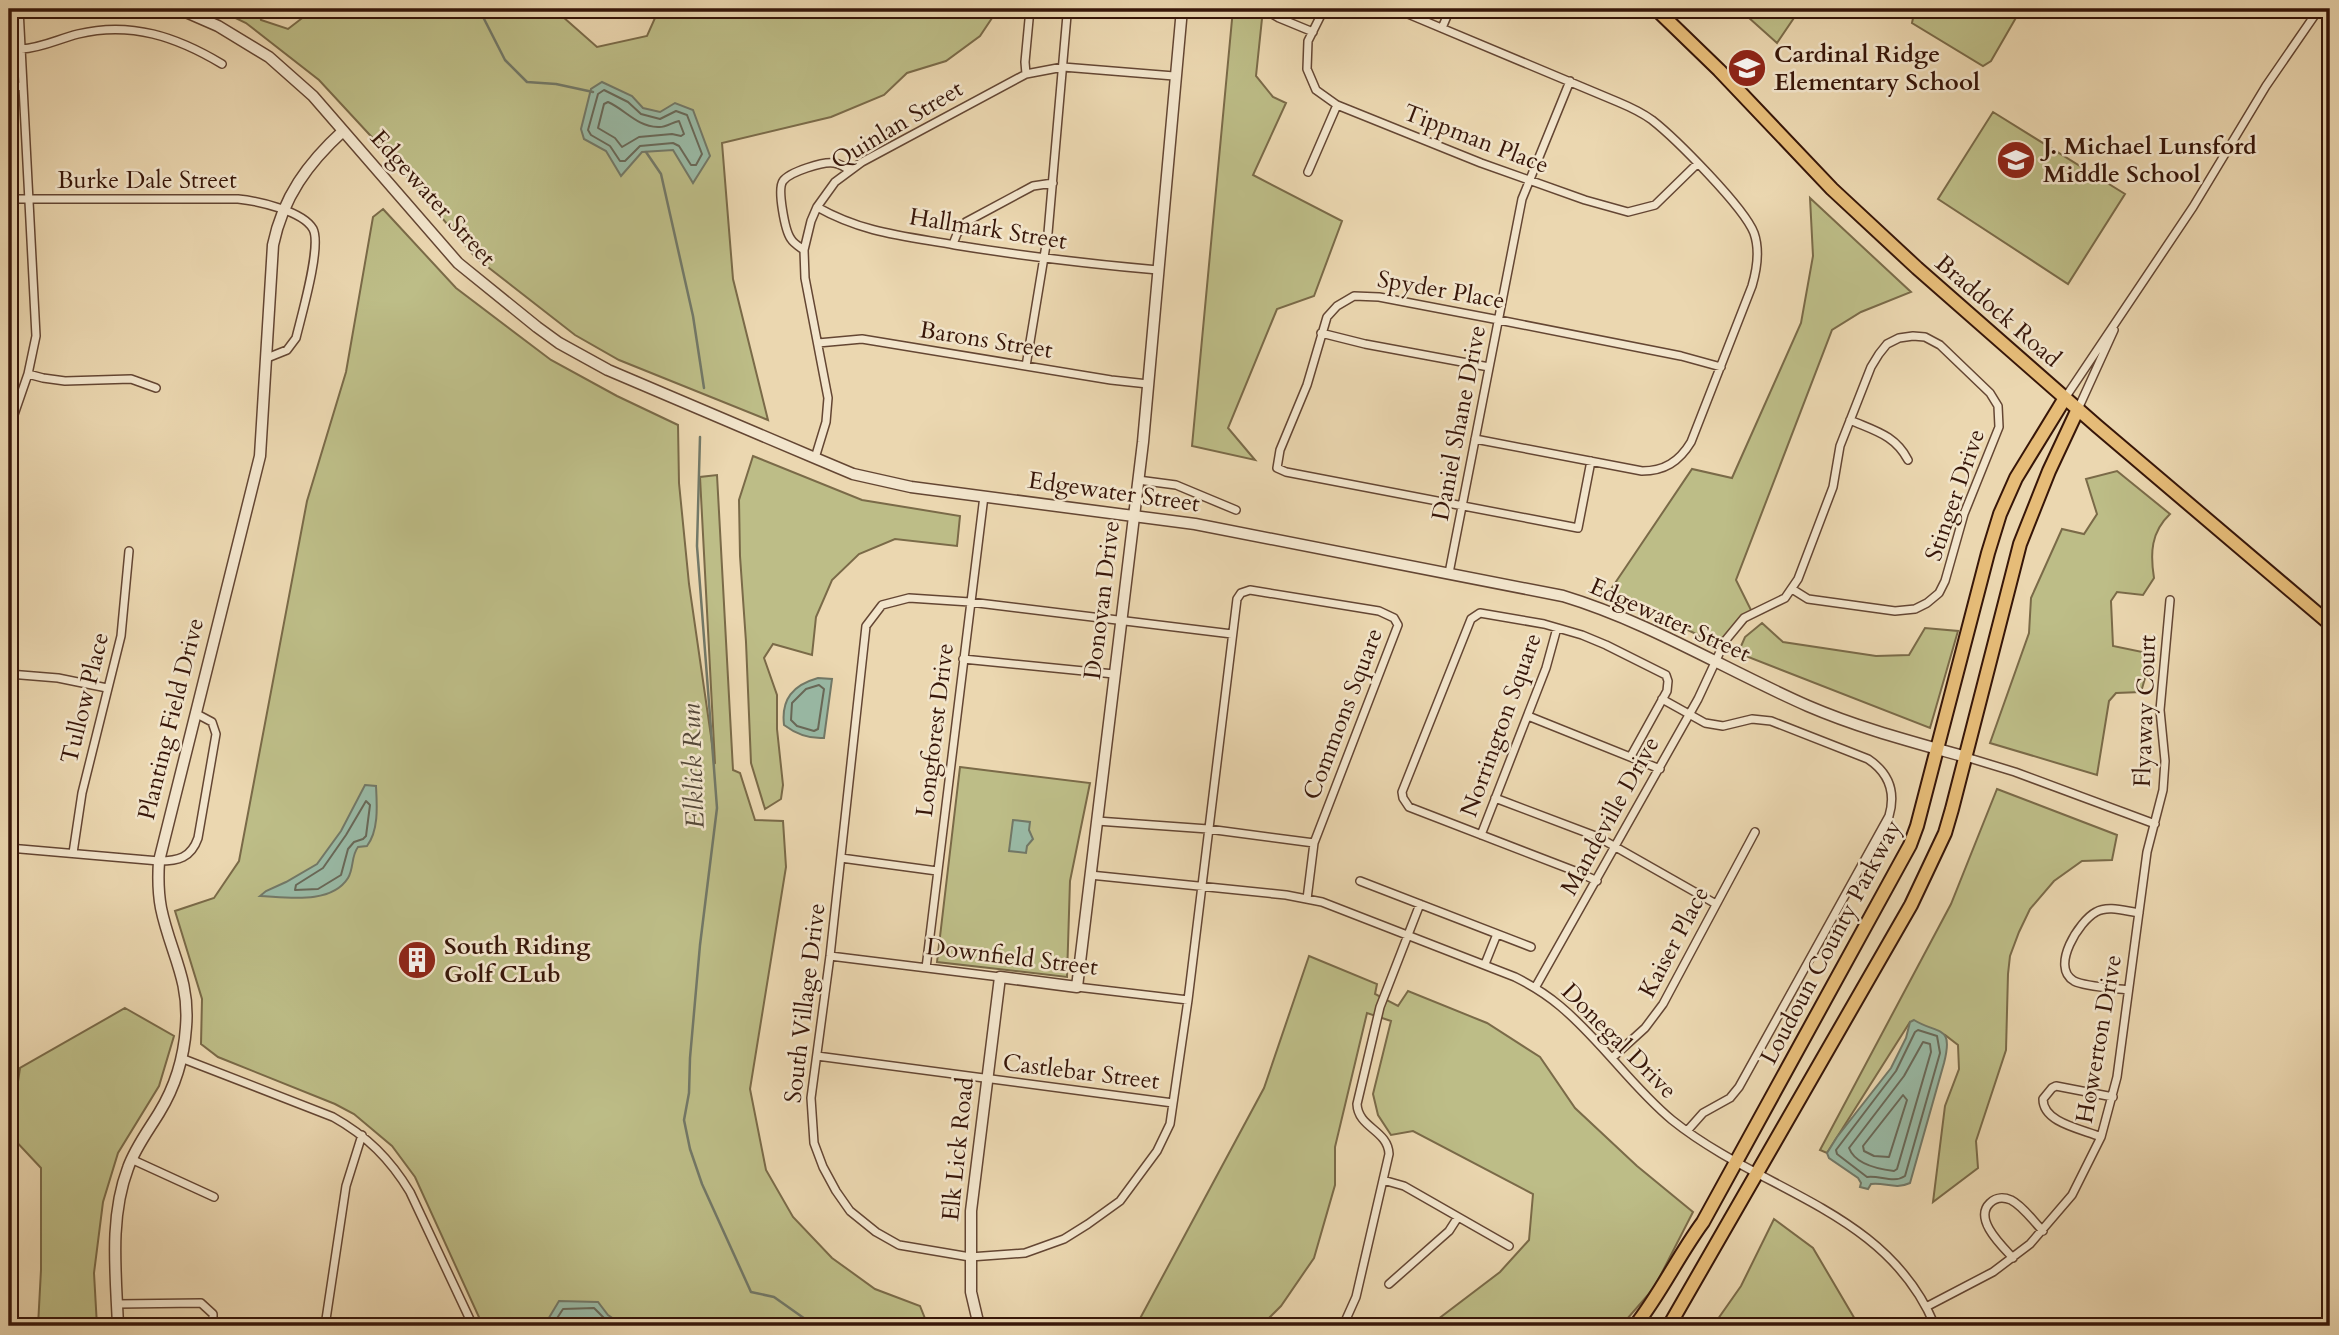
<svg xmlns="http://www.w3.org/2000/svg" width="2339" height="1335" viewBox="0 0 2339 1335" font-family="Cardo,serif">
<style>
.green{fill:#bdbd87;stroke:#7a6a48;stroke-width:2}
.water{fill:#99baa6;stroke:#727867;stroke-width:2}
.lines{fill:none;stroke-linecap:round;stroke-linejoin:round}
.shore{stroke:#686858;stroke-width:2}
.stream{stroke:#727867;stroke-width:2.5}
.minor-casing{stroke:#644633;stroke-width:10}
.tertiary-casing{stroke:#644633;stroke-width:13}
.primary-casing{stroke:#371609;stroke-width:16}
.minor{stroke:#f2e5cc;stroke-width:7}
.tertiary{stroke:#f2e5cc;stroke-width:10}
.primary{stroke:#e6bc78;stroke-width:12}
.labels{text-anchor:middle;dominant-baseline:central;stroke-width:5;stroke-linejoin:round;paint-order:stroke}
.poi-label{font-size:24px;font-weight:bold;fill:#371609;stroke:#f2e5cc;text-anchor:start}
.street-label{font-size:24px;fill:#371609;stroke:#f2e5cc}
.water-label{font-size:26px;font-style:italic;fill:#544738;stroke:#f2e5cc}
</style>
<rect width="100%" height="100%" fill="#ebd7b0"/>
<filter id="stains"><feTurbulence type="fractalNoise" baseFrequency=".00286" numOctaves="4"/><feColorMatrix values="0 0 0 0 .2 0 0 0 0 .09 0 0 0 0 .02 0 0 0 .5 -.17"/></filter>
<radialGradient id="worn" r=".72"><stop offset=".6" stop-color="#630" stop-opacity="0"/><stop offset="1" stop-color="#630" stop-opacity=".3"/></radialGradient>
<path class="green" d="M217,9H259L261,20L288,29L314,9H554L597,47L647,36L659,9H998L980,36L946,61L907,73L884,95L831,117L722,143L733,279L768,420L619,360L575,335L475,257L393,160L319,80L246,23Z
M1233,9H1263L1256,76L1273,97L1286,103L1253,175L1342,221L1314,296L1277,309L1228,428L1255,460L1192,446Z
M1739,9H1800L1777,43Z
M1922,9H2021L1991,61L1983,66L1912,23L1913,18Z
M1993,112L2125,194L2068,284L1938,199Z
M1810,198L1911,292L1861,312L1832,330L1736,580L1753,614L1723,647L1609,592L1692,469L1732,478L1801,323L1813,256Z
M383,209L456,288L551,360L617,396L678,425L679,483L689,584L715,764L700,477L717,475L733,770L740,773L755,820L783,821L786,867L750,1089L766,1170L793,1217L832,1258L875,1289L920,1306L928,1326H483L415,1177L392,1146L354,1114L335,1104L218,1057L201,1044L202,999L175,911L214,898L239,861L307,501L346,372L373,217Z
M753,456L862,500L960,516L957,546L895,539L859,554L832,580L816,617L812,655L773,644L764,658L777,695V729L783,785L781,799L765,809L751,763L746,642L740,556L739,500Z
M2117,471L2170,514C2151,532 2150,553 2154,578L2143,595L2117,592L2111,601L2113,646L2152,654L2141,692L2116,693L2109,701L2097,775L1990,743L2029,633L2031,598L2062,529L2084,534L2097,514L2086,479Z
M1762,623L1783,642L1876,656L1909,655L1925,628L1958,631L1930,728L1738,653L1745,637Z
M960,767L1090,783L1070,881L1067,977L937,962Z
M1997,789L2117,835L2112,860L2082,861L2054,881L2030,909L2019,932L2010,956L2008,974L2006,1050L1976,1141L1978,1168L1933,1202L1945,1106L1959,1069L1958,1045L1945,1035L1910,1022L1827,1153L1820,1150L1951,904Z
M1309,956L1377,984L1375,994L1398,1006L1408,991L1487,1023L1540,1057L1575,1108L1637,1166L1693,1212L1654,1288L1621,1326H1429L1500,1272L1529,1240L1533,1194L1413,1131L1391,1135L1378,1115L1373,1094L1391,1021L1367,1013L1335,1147V1185L1314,1258L1281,1306L1261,1326H1136L1264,1088Z
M125,1008L174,1036L159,1086L118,1153L103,1202L94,1273L97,1326H38L41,1270V1168L10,1135L20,1068Z
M1774,1219L1813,1248L1859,1326H1713L1741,1286Z"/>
<path class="water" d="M602,82L632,96L643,108L660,112L675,103L693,110L710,156L693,183L673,150L642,152L621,176L606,151L584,139L581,129L591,89Z
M818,678L832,679L824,738C808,739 796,734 784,725C781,699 793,685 818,678Z
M365,785L376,786C377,805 379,830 367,846L358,847C351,856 354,868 348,878C331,905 286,897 260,896L266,891L286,882L317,864L341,831Z
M1013,820L1030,822L1029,830L1033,839L1027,846L1026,853L1009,851Z
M1914,1020C1938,1035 1954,1024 1944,1063L1910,1183C1895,1190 1885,1182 1871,1184L1868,1189L1860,1187L1861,1183L1858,1178L1829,1158L1827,1153L1837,1137L1891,1068L1906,1038L1910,1022Z
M559,1301L598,1302L608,1315L624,1326H544Z"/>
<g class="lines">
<path class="shore" d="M604,90L628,102L641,114L660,119L676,111L687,115L702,154L696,165H691L679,146L673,143L640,146L625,161H620L610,146L591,135L588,130L598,94Z
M608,102C626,110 636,126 658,127C666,128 672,122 679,121L684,134L681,136L672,134L639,137L622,147L615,138L598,128L604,104Z
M819,685L824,689L818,729L814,731L797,726L791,720L792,703L806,689Z
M366,801L370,805L366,836L363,839L354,842L348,849L341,875L318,889L295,890L296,885L323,868L346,835Z
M1918,1030L1937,1036L1940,1053L1905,1176C1893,1184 1880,1175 1867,1177L1837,1154L1836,1150L1896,1071L1915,1032Z
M1923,1042L1930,1044L1931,1052L1897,1169L1894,1171C1877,1169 1855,1164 1849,1148L1904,1076Z
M1903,1095L1907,1100L1889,1157L1874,1156L1864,1151L1863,1146Z
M552,1326L563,1309L594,1308L612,1326"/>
<path class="stream" d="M479,9L505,60L527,82L556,84L593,92
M646,152L661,174L693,316L704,388
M700,437L697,546L717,808L700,945L690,1058L689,1093L684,1120L690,1149L702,1184L751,1292L774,1297L815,1326"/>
<g class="minor-casing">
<path id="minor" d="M1264,9L1279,18L1313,32
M1324,9L1308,41L1307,69L1316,90L1337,105L1481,163L1585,200L1628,212L1655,205L1697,164
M1396,9L1618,102C1630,107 1641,112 1652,120C1675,138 1744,207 1754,233C1760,250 1757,269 1752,286L1691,442C1679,462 1664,471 1642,471L1475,439
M1442,28L1450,9
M21,49C42,48 58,39 78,34C131,21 177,37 222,64
M1026,74L1025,62L1030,9
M9,87L23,86
M1308,172L1337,105
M9,199H238C258,201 303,211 313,229C322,246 301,317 296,338L287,350L267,358
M817,207C863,233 904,236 955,245C1023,256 1090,264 1158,270
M953,244L957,234L966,222L1033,186L1053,183
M804,250C800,247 794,244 791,239C785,231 777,189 783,181C789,172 824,161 834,163C840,164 845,167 849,170
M1321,333L1365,344L1489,367
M818,343L862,339L1111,380L1148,384
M1026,366L1048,233L1067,15L1066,9
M28,374L43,378L65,381L131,379L156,388
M2065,398L2193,207L2266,86L2319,9
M2078,409L2114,330
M1850,420C1875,431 1895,435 1908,460
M9,429L28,374L36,336L19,9
M815,458L826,422L828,398L805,278L804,250L811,221L817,207L835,182L862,162L1026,74L1063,67L1174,76
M1591,461L1578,528L1286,472L1277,468L1280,450L1307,385L1327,317L1337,306L1354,296L1379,297L1499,320L1681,356L1721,367
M1138,480L1176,485L1236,510
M1449,573L1522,199L1570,81
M1232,634L970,602L909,598L882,605L866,626L830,956L811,1098L814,1143L823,1167L836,1191L850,1211L876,1232L899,1245L970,1257L1025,1253L1064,1239L1088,1224L1120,1201L1157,1151L1170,1124L1188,1000L1237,599L1241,593L1250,590L1379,611L1394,618L1398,625L1314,843L1307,899
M963,659L1114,674
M9,674L58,678L107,688
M1662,699L1705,723L1723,726L1752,719L1771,721L1868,759C1889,773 1896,792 1889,816L1739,1087L1730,1098L1703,1113L1687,1131
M1528,716L1660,769
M1966,757L2015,772L2155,824
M1495,798L1598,837L1716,904
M1097,821L1208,829L1314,843
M1481,835L1546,668L1557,628
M9,848L159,861C178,861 191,858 198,838L216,734L212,722L195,713
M73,853L82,793L121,636L129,551
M841,858L937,871
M1090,875L1286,895L1322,902L1515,977C1531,985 1546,994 1560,1006C1601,1040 1631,1086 1672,1120C1763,1193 1887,1210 1935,1326
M1360,881L1531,947
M1597,881L1580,873L1409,807L1403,798L1402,792L1471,619L1480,613L1544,624L1582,635L1606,645L1666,675L1668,681L1667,691L1631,756
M830,956L1000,977
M1485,964L1497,934
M926,968L984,496
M1077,987L1188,1000
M1535,988L1698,699L1725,641L1744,618L1785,598L1798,579L1833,487L1840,446L1871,367L1879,354L1887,344L1899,338L1913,336L1925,337L1940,345L1990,393L1998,406L1999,427L1964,514L1945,581L1939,593L1927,603L1915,609L1895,611L1808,599L1792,589
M2128,990C2114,988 2086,987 2074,981C2050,967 2079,921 2096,912C2108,905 2125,911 2139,913
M817,1056L1173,1103
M181,1058L333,1117C367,1136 390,1159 410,1192L473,1326
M1612,1058L1645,1028L1663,1004L1755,832
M2101,1137C2082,1129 2043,1123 2043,1099L2052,1088L2056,1086L2113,1097
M131,1159L214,1197
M1383,1180L1404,1186L1509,1246
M2013,1258C2002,1246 1973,1219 1990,1203C1996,1197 2004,1197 2011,1200C2023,1206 2033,1221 2043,1231
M1389,1284L1449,1231L1458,1217
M117,1304L201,1303L213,1314V1326
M1926,1307L1993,1272L2030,1244L2072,1195L2101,1137L2117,1077L2147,852L2163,790L2165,761L2160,710L2170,600
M325,1326L346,1186L362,1135
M1343,1326L1356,1297L1389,1154C1388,1130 1358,1128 1357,1104L1380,1007L1420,904"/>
</g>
<g class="tertiary-casing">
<path id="tertiary" d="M179,9L218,26L269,57L313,96L458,263L537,327L559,343L608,370L815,458L853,474L911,487L1195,524L1563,596C1649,622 1726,670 1808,706C1859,728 1913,742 1966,757
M118,1326C116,1274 109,1218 128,1168C135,1148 148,1131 159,1113C175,1087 184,1057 186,1027C190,979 170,952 161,908C158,892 158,876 159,861L260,456L273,245C283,197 308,163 343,131
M979,1326L971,1292V1211L1000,977L1077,987L1143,442L1182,9"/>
</g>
<g class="primary-casing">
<path id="primary" d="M1656,9L1719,70L1832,189L1917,268L2097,426L2330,624
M1635,1326C1661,1293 1678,1256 1703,1222L1910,845L1917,826L1988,553L2000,514L2016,478L2065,398
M1669,1326L1911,905L1945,833L1952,809L2020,544L2049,471L2078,409"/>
</g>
<use href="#minor" class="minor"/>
<use href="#tertiary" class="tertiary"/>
<use href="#primary" class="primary"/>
</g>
<defs>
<g id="school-disc" transform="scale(2.0125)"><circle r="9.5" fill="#8f2418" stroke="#f2e5cc"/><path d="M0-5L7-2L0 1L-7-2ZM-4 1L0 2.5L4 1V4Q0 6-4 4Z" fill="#fff"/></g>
<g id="building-disc" transform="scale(2.0125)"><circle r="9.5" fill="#8f2418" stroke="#f2e5cc"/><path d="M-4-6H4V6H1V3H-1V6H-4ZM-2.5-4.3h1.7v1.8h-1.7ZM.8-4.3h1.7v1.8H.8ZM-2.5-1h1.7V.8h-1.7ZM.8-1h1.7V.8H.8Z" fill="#fff"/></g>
</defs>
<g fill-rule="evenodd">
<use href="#school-disc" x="1747" y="68"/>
<use href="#school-disc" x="2016" y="160"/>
<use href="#building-disc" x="417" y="960"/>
</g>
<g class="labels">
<g class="poi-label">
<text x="1774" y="54">Cardinal Ridge<tspan x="1774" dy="28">Elementary School</tspan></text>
<text x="2043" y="146">J. Michael Lunsford<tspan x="2043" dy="28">Middle School</tspan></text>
<text x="444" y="946">South Riding<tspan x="444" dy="28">Golf CLub</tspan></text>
</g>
<g class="street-label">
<text transform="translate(897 125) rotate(-31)">Quinlan Street</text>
<text transform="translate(1476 139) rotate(21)">Tippman Place</text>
<text x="147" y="180">Burke Dale Street</text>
<text transform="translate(433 198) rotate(48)">Edgewater Street</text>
<text transform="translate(988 229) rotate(9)">Hallmark Street</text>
<text transform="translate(1441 290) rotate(10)">Spyder Place</text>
<text transform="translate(1998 311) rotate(41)">Braddock Road</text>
<text transform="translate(986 340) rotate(9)">Barons Street</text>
<text transform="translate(1459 423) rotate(-79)">Daniel Shane Drive</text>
<text transform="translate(1114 492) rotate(8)">Edgewater Street</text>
<text transform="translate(1955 495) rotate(-71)">Stinger Drive</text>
<text transform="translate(1102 600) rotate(-83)">Donovan Drive</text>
<text transform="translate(1670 620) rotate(24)">Edgewater Street</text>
<text transform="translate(85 698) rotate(-76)">Tullow Place</text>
<text transform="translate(2145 711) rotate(-88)">Flyaway Court</text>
<text transform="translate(1343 714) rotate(-69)">Commons Square</text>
<text transform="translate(171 719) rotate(-76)">Planting Field Drive</text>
<text transform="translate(1501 725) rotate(-70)">Norrington Square</text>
<text transform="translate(935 730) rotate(-83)">Longforest Drive</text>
<text transform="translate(1610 816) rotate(-61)">Mandeville Drive</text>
<text transform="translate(1674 942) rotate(-62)">Kaiser Place</text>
<text transform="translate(1831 942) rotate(-62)">Loudoun County Parkway</text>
<text transform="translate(1012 957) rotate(7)">Downfield Street</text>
<text transform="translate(805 1003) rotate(-83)">South Village Drive</text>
<text transform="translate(2099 1039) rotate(-80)">Howerton Drive</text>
<text transform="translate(1619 1041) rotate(45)">Donegal Drive</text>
<text transform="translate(1081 1072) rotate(7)">Castlebar Street</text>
<text transform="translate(958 1149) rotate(-84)">Elk Lick Road</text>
</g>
<g class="water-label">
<text transform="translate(693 766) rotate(-92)">Elklick Run</text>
</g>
</g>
<rect width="2339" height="1335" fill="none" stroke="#ebd7b0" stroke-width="35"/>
<rect x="10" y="10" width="2318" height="1314" fill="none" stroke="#371609" stroke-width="3.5"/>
<rect x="18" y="18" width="2304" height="1300" fill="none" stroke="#371609" stroke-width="2"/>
<rect width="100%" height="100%" filter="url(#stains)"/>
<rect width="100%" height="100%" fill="url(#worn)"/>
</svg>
